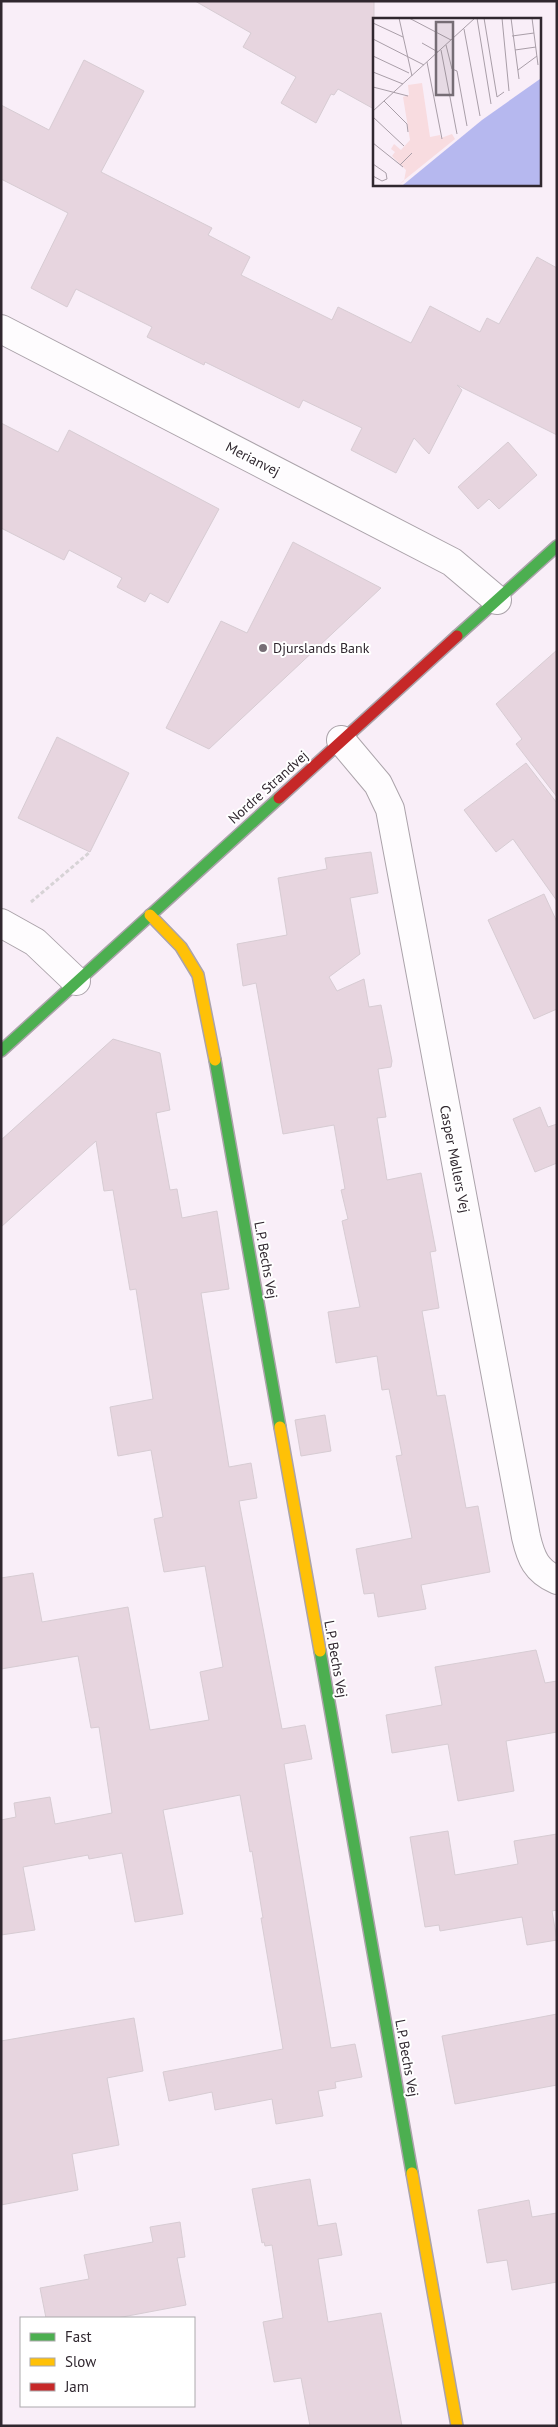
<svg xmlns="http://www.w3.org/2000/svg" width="558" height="2427" viewBox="0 0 558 2427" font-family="'PT Sans',sans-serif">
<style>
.building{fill:#e7d5df;stroke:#d7ccd3}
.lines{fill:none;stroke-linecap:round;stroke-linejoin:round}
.street-casing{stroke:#aba3aa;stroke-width:30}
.fast-casing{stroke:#aba3aa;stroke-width:14}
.slow-casing{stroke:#aba3aa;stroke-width:14}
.jam-casing{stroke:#aba3aa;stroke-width:14}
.path{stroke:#d7d3d6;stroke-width:3;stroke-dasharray:4 2.5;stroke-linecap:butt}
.street{stroke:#fefcfe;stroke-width:28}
.fast{stroke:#4caf50;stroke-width:11}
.slow{stroke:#ffc107;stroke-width:11}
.jam{stroke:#c62828;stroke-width:11}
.poi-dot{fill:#766d75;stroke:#fff;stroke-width:2}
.labels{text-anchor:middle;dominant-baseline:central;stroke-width:4;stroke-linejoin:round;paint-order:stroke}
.street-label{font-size:14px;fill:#30272f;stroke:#fff}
.poi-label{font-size:14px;fill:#30272f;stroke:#fff;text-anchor:start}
.inset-road{fill:none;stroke:#a99ea8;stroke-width:1}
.view{fill:#766d75;fill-opacity:0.15;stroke:#766d75;stroke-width:2.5}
.inset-edge{fill:none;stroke:#30272f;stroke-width:2.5}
</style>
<rect width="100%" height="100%" fill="#f9eef8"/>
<path class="building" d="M195,1H374V109L338,89L334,95L331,94L316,123L281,103L296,77L243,47L251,33Z
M84,60L144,91L101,172L212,228L208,235L250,257L241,275L332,320L338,307L411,343L430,306L480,332L487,318L499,324L537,257L557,268V435L457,385L462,390L429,454L414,438L396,473L351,450L362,428L303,400L299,408L205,362L204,365L147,337L152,327L76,289L67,307L31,288L68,213L1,179V105L49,130Z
M1,423L58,452L69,430L219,509L168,603L150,593L145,602L117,587L122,578L69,550L64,560L1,528Z
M508,442L537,475L499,509L489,499L478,509L458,487Z
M293,542L381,588L209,749L166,728L221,621L247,633Z
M557,650V797L516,744L522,739L496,704Z
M57,737L129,773L90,852L18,818Z
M526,763L557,803V901L513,839L496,852L464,810Z
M371,852L378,893L350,898L360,954L329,977L337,991L364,979L369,1007L381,1005L392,1061L391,1067L378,1069L386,1117L377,1118L387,1180L421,1173L436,1251L430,1252L439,1308L422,1311L437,1396L445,1395L466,1508L478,1506L490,1572L421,1585L426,1609L378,1617L374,1593L364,1594L356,1549L412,1538L396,1456L402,1455L389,1389L382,1390L377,1356L336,1363L328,1312L360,1307L342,1221L348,1219L341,1190L345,1189L334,1125L283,1134L256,983L243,986L237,944L287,935L278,878L327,869L325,858Z
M544,894L557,922V1009L534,1019L488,920Z
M113,1039L160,1053L170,1110L156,1113L170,1190L177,1189L182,1218L217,1211L229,1289L201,1293L229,1467L251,1463L257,1498L239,1501L282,1729L305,1725L312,1759L284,1764L331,2048L355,2044L362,2077L335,2082L336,2088L318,2091L323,2116L276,2124L272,2099L215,2110L212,2092L169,2101L163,2072L283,2049L261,1918H263L252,1851L250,1852L240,1795L163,1810L183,1914L135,1922L122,1853L89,1859L88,1855L23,1867L35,1930L1,1935V1820L16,1817L14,1803L50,1797L55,1824L112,1813L99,1727L91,1728L78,1656L1,1669V1578L33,1573L42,1622L128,1607L150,1730L209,1720L200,1672L223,1667L205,1566L164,1572L154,1519L163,1517L151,1450L118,1456L110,1407L153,1399L136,1289L130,1290L113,1190L104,1191L96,1141L1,1227V1140Z
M540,1107L548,1127L557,1124V1163L535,1172L513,1119Z
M325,1415L331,1451L301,1456L295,1420Z
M536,1650L545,1683L557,1681V1732L506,1741L514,1791L458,1801L448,1744L392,1753L386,1715L442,1705L435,1667Z
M448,1831L455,1875L518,1864L514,1841L557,1834V1910L552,1911L557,1940L527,1945L522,1917L440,1931L439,1925L425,1927L410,1837Z
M557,2014V2085L455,2104L442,2036Z
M134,2018L143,2071L107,2078L119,2145L72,2154L78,2190L1,2205V2041Z
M310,2179L318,2226L336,2223L342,2255L318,2259L328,2322L381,2313L402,2426H310L301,2378L274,2382L263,2322L283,2318L272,2245L265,2246L264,2242L262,2243L252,2189Z
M529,2200L532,2217L557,2213V2282L512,2290L507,2260L487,2263L478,2210Z
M180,2222L185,2257L177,2258L186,2305L117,2318H46L40,2288L89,2279L84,2255L153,2242L150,2227Z"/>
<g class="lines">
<g class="street-casing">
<path id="street" d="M1,329L452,562L497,600
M341,740L378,784L390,809L526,1537C531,1558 536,1571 557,1580
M1,923L35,942L76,981"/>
</g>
<g class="fast-casing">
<path id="fast" d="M457,636L557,546
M1,1051L279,798
M215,1060L280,1427
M320,1651L412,2173"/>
</g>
<g class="slow-casing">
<path id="slow" d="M150,915L181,947L198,975L215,1060
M280,1427L320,1651
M412,2173L457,2426"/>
</g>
<g class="jam-casing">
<path id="jam" d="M279,798L457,636"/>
</g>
<path class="path" d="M31,902L90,852"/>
<use href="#street" class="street"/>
<use href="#fast" class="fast"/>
<use href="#slow" class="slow"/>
<use href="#jam" class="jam"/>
</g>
<circle class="poi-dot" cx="263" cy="648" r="5"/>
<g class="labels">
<g class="street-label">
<text transform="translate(253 459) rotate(27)">Merianvej</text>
<text transform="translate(268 787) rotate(-42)">Nordre Strandvej</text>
<text transform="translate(455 1159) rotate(79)">Casper Møllers Vej</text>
<text transform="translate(266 1260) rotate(80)">L.P. Bechs Vej</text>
<text transform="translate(336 1659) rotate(80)">L.P. Bechs Vej</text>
<text transform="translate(407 2058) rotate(80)">L.P. Bechs Vej</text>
</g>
<g class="poi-label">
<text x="273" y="648">Djurslands Bank</text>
</g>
</g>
<g transform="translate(373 18)">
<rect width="168" height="168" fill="#f9eef8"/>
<path d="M49,65L57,119L67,117L68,120L79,116L82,121L25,167L31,163L33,152L19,138L22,134L18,131L21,126L28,132L37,122L30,79L36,77L35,67Z" fill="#f8dce0"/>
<path d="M167,61V167H30L109,102Z" fill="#b6b8ef"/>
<path class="inset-road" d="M26,0L39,58M36,0L78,22M104,0L118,86M111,0L124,79L131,74M129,0L136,73M138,0L146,61M159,0L165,47M0,5L30,19M91,11L107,98M139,18L161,15M0,21L51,47M49,25L65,34M73,27L79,51L84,53L94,108M68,32L84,116M142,32L163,29M0,38L36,55M54,44L69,121M145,52L164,38M0,54L30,66M0,69L35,78M11,83L34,106L35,114M0,93L102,0M0,99L31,128M0,125L30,149M0,146L13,155L14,161M27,147L39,135M0,158L9,163L14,161"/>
<path class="view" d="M63,4H80V77H63Z"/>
<rect width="168" height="168" class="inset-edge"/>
</g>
<rect width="558" height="2427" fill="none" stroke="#30272f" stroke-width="5"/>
<rect x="20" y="2317" width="175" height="90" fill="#ffffff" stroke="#aca9ac"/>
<rect x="30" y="2333" width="25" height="8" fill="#4caf50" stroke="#aca9ac"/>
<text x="65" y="2342" font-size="15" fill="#30272f">Fast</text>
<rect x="30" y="2358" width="25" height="8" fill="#ffc107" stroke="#aca9ac"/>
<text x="65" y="2367" font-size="15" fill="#30272f">Slow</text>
<rect x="30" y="2383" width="25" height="8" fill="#c62828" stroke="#aca9ac"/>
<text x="65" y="2392" font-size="15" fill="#30272f">Jam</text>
</svg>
